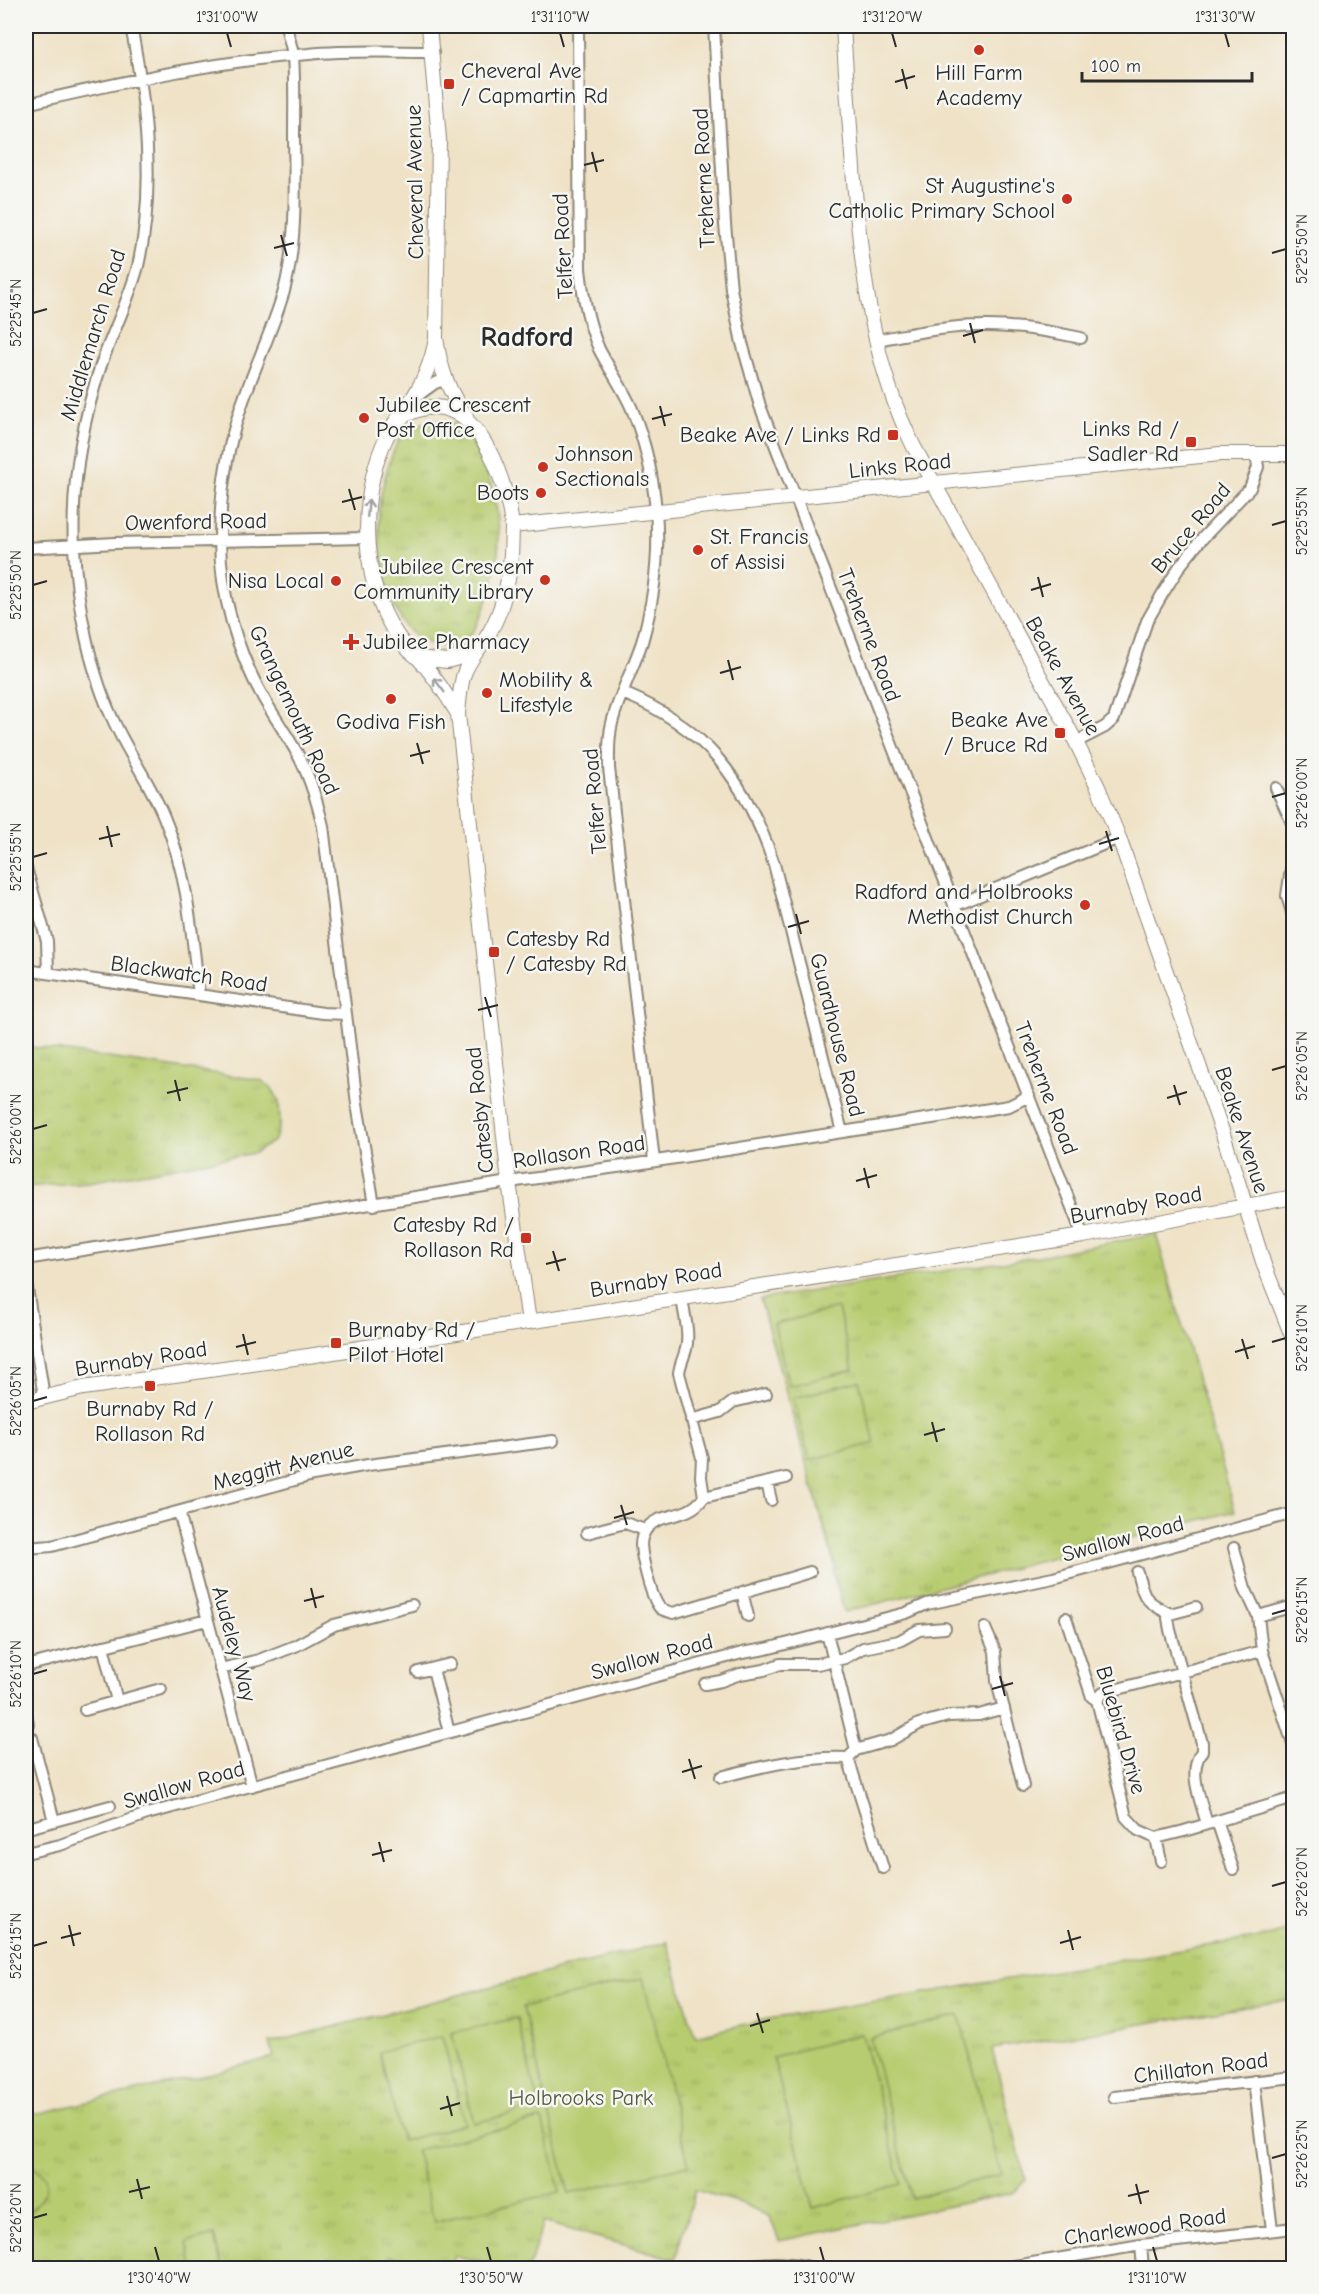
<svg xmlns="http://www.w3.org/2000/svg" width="1319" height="2294" viewBox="0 0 1319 2294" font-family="'Comic Neue',sans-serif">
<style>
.park{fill:url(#park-tufts);stroke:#717c4e;stroke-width:1.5}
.pitch{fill:#b7cc70;stroke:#717c4e;stroke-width:1.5}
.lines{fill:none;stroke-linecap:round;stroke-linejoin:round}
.minor-casing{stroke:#8d8678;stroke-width:14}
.tertiary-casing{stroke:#8d8678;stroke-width:16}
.minor{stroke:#fff;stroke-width:10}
.tertiary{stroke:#fff;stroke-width:14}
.oneway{stroke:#a0a0a0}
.ticks{fill:none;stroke:#2b2b2b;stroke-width:2}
.poi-dot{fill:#c8321e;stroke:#f6f6f2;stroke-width:2}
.labels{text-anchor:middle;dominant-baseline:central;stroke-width:5;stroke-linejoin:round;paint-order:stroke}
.poi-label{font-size:22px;fill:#2b2b2b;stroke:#f6f6f2;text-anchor:end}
.street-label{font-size:22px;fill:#2b2b2b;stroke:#f6f6f2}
.park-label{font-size:22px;fill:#555b40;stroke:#f6f6f2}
.district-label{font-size:28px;font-weight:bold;fill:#2b2b2b;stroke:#f6f6f2}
.neatline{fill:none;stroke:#2b2b2b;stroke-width:2}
.ticks-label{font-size:15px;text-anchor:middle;fill:#2b2b2b}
</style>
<defs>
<pattern id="park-tufts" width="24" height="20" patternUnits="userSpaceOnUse" patternTransform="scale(1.5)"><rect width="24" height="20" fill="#b7cc70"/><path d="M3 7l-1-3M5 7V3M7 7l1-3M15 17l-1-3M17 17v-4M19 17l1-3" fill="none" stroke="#9eaf61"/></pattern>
</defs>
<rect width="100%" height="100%" fill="#f6f6f2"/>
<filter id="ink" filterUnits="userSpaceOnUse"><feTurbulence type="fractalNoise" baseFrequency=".0167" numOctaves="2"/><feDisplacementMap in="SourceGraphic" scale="12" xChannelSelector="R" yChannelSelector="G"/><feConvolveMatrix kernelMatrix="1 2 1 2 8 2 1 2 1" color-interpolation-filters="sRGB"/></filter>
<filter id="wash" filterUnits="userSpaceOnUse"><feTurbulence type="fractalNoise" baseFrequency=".008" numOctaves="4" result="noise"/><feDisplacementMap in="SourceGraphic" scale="24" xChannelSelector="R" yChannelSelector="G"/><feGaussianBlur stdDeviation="1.35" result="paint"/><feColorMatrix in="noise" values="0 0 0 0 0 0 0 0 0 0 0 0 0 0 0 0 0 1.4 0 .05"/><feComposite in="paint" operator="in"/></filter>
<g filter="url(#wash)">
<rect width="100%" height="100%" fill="#efe2c6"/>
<path class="park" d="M441,421C445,422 450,422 454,423C464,427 469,439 474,447C504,497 506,557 484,609C477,627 470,643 448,645C390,652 376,553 379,512C380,494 385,475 391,458C394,451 397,440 403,434C414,424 426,422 441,421Z
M26,1046L261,1080L273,1090L279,1101L280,1123L275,1140L255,1153L89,1182L26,1187Z
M1156,1234L1235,1511L844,1612L834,1575L835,1566L760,1299L1023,1259Z
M1293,1929V1999L992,2049L1026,2180L1012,2193L779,2241L770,2217L744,2204L695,2190L675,2259L543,2222L529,2268H512L455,2256L451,2268H437L389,2256L384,2268H26V2116L202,2076L274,2057L270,2043L667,1942L695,2036L763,2020L1272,1935Z"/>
<path class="pitch" d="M838,1308L853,1370L789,1386L774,1324Z
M859,1381L875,1443L810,1460L793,1398Z
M643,1978L689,2165L569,2194L523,2007Z
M959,2015L1001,2174L912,2198L870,2038Z
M517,2018L539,2107L474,2123L452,2033Z
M862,2034L901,2184L813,2208L773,2057Z
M442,2036L465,2124L402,2141L379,2052Z
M542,2119L560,2192L434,2222L416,2150Z
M26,2163C44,2173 53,2179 40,2200C35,2206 33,2210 26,2212Z
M214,2235L222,2268H193L187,2242Z"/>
</g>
<g filter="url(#ink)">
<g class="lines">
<g class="minor-casing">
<path id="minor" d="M131,26C146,103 156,188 138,266C129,300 113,331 101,365C82,423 71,486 74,548C77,605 90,673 115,724C130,756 151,785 164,817C188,874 192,935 199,995
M286,26C288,36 292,46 293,56C295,83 294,111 294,138C295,189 297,242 284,291C272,332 253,370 240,410C226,452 220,495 220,539C220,594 237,652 264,699C275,718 287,735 297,753C310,776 317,801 323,826L357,1104L374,1205
M578,26L580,269C583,297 588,323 599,349C609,369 623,388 632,409C645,441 653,476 656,511C660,555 654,599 642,642C633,669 619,695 612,723C608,738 609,753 609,768L654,1161
M714,26L725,224L731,289L742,343L760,406L1083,1236
M26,104C119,83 213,61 309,54C350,50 392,52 433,52
M1294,108V174
M876,340C910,334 946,326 981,326C1014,325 1048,331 1081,338
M417,396L435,383L445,380
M26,548L115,543L367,538
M623,693C706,727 746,781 774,864L842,1132
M1076,742L1105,727L1114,719L1147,621L1163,593L1180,566L1200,541L1250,488L1258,467L1256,453
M1276,788L1294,827
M1294,848L1287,896L1294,919
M26,868L47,941L48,973
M954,906L1119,838
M26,970L323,1013L346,1014
M26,1259L509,1182L624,1166L1009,1106L1029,1096
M26,1282L44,1397
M682,1298C684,1314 690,1333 686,1349C684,1357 680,1364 679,1373L702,1458L701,1477L704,1497C687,1521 662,1511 647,1528C644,1532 641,1539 641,1545C642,1559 651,1598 660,1608C663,1611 669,1611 673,1613L810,1572
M691,1420L720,1412L733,1402L766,1394
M767,1483L771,1500
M704,1497L786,1478
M179,1512L252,1786
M587,1533L625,1523L645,1530
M26,1548L52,1546L313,1475L368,1465L553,1441
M1234,1548L1245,1588L1258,1616L1262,1651L1294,1747
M1137,1572C1145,1600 1144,1600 1170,1614L1196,1607
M742,1592L748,1616
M1170,1614L1168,1618L1170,1630L1202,1743V1751C1187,1771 1201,1801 1207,1824
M1258,1616L1294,1606
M1066,1618L1092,1697L1097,1700L1126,1817L1138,1830L1156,1838L1184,1831L1294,1798
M985,1628L995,1651L997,1681L1023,1786
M827,1633L856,1750L848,1758L883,1868
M103,1646L117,1701
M26,1666L207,1620
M220,1669L259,1660L295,1646L334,1625L412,1605
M433,1669L449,1732
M418,1672L450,1664
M705,1684L721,1681L740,1674L764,1670L780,1664H817L845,1658L863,1648L899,1641L919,1630L945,1628
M1097,1700L1103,1693L1262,1651
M85,1710L161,1689
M26,1713L28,1724L26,1729
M26,1733L32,1738L54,1821L32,1827
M856,1750L891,1740L919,1724L948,1716L979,1715L1004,1708
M721,1777C762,1766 805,1756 848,1758
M54,1821L110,1806
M1217,1821L1233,1869
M1156,1838L1161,1861
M26,1853L60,1845L147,1814L742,1653L766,1649L906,1613L927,1604L1053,1578L1294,1513
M1254,2081L1272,2230
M1114,2097L1294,2077
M1141,2245L1143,2268
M733,2268C761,2262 785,2261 813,2268
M1002,2268L1141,2245L1294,2228"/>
</g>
<g class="tertiary-casing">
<path id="tertiary" d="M429,26L439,139L436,338C440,368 448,391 466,416
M843,26C846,77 850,129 854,181C862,272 872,364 914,447L1076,742L1098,787L1119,838L1222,1131L1264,1265L1294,1341
M436,338C432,363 423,383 409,404C401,415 391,426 386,438C357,501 360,591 405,646C409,651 414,654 418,658C434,675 446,694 458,714
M397,420C452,384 484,430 501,479C506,494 511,513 512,528C512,543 511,559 509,574C506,595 498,620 486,638C478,651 467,662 463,677C460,689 459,702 458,714L509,1182L529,1322
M512,526L1220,454H1294
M418,658L447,661L475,653
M26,1402L83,1388L308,1356L1083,1236L1294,1197"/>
</g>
<use href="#minor" class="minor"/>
<use href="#tertiary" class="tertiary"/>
</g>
<defs><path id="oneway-shaft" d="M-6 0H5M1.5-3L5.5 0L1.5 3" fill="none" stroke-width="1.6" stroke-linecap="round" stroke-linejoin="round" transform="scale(1.5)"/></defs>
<g class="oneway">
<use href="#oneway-shaft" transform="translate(368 508) rotate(-85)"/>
<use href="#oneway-shaft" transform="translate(439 685) rotate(-127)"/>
</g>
</g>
<path class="ticks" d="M227,33L231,47M560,33L564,47M892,33L896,47M1225,33L1229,47M902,69L907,89M895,82L915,76M592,152L597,172M584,165L604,160M281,235L287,256M274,248L294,243M1272,253L1286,249M33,313L47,309M970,323L975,343M963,336L983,330M660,406L665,426M652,419L672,414M349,489L355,510M342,502L362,497M1272,525L1286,521M1038,577L1043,597M33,585L47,581M1031,590L1051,584M728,660L733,680M720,673L741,667M417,743L423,764M410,756L430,751M1272,797L1286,793M107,826L112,847M1106,831L1112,851M99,839L120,834M1099,844L1119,838M33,857L47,853M796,914L801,934M788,927L809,921M485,997L491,1017M478,1010L498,1005M1272,1070L1286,1066M175,1080L180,1101M1174,1085L1180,1105M167,1093L188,1088M1167,1098L1187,1092M33,1129L47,1125M864,1168L869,1188M856,1181L877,1175M553,1251L559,1271M546,1264L566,1259M243,1334L248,1355M1242,1339L1248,1359M1272,1342L1286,1338M236,1347L256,1342M1235,1352L1255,1346M33,1401L47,1397M932,1422L937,1442M924,1435L945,1429M621,1505L627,1525M614,1518L634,1512M311,1588L316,1608M304,1601L324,1596M1272,1614L1286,1610M33,1674L47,1670M1000,1676L1005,1696M992,1689L1013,1683M689,1759L695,1779M682,1772L702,1766M379,1842L384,1862M372,1855L392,1850M1272,1886L1286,1882M69,1925L74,1946M1068,1930L1073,1950M61,1938L81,1933M1060,1943L1081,1937M33,1946L47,1942M757,2013L763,2033M750,2026L770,2020M447,2096L452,2116M440,2109L460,2103M1272,2158L1286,2154M137,2179L142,2199M1136,2184L1141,2204M129,2192L150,2187M1128,2196L1149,2191M33,2218L47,2214M155,2247L159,2261M487,2247L491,2261M820,2247L824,2261M1153,2247L1157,2261"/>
<g class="poi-dot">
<circle cx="979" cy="50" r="6"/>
<rect x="443" y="78" width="12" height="12" rx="3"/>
<circle cx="1067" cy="199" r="6"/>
<circle cx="364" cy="418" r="6"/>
<rect x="887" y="429" width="12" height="12" rx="3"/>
<rect x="1185" y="436" width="12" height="12" rx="3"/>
<circle cx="543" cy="467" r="6"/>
<circle cx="541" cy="493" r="6"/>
<circle cx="698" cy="550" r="6"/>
<circle cx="545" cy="580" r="6"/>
<circle cx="336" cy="581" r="6"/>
<path d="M348 633h6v6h6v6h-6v6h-6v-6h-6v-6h6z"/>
<circle cx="487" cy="693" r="6"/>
<circle cx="391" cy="699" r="6"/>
<rect x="1054" y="727" width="12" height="12" rx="3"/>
<circle cx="1085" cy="905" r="6"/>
<rect x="488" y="946" width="12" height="12" rx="3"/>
<rect x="520" y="1232" width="12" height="12" rx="3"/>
<rect x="330" y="1337" width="12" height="12" rx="3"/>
<rect x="144" y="1380" width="12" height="12" rx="3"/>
</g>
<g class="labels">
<g class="poi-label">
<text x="461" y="71" text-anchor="start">Cheveral Ave<tspan x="461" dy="25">/ Capmartin Rd</tspan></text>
<text x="979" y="73" text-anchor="middle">Hill Farm<tspan x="979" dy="25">Academy</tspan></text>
<text x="1055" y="186">St Augustine's<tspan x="1055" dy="25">Catholic Primary School</tspan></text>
<text x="376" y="405" text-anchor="start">Jubilee Crescent<tspan x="376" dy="25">Post Office</tspan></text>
<text x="1179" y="429">Links Rd /<tspan x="1179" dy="25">Sadler Rd</tspan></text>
<text x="881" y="435">Beake Ave / Links Rd</text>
<text x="555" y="454" text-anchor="start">Johnson<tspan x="555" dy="25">Sectionals</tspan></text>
<text x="529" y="493">Boots</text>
<text x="710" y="537" text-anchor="start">St. Francis<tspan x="710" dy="25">of Assisi</tspan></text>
<text x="533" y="567">Jubilee Crescent<tspan x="533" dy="25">Community Library</tspan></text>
<text x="324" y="581">Nisa Local</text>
<text x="363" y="642" text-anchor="start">Jubilee Pharmacy</text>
<text x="499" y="680" text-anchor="start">Mobility &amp;<tspan x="499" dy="25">Lifestyle</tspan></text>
<text x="1048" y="720">Beake Ave<tspan x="1048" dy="25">/ Bruce Rd</tspan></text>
<text x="391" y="722" text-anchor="middle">Godiva Fish</text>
<text x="1073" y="892">Radford and Holbrooks<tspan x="1073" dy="25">Methodist Church</tspan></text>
<text x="506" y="939" text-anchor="start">Catesby Rd<tspan x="506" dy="25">/ Catesby Rd</tspan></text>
<text x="514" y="1225">Catesby Rd /<tspan x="514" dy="25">Rollason Rd</tspan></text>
<text x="348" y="1330" text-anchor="start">Burnaby Rd /<tspan x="348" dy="25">Pilot Hotel</tspan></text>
<text x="150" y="1409" text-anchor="middle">Burnaby Rd /<tspan x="150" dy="25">Rollason Rd</tspan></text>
</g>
<g class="street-label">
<text transform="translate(704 178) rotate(-93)">Treherne Road</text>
<text transform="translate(415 182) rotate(-91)">Cheveral Avenue</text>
<text transform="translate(563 246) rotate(-93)">Telfer Road</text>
<text transform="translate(93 335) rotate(-73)">Middlemarch Road</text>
<text transform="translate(900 466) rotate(-6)">Links Road</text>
<text transform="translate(196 522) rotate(-1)">Owenford Road</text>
<text transform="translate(1191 528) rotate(-50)">Bruce Road</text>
<text transform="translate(869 635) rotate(69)">Treherne Road</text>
<text transform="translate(1063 676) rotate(61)">Beake Avenue</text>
<text transform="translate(294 710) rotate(65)">Grangemouth Road</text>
<text transform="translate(595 801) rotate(-95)">Telfer Road</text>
<text transform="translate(189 974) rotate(8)">Blackwatch Road</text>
<text transform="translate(837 1035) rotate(76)">Guardhouse Road</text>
<text transform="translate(1046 1088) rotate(69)">Treherne Road</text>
<text transform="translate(480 1110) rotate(-96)">Catesby Road</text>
<text transform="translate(1242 1130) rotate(72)">Beake Avenue</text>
<text transform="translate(579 1152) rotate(-8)">Rollason Road</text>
<text transform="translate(1136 1205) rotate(-10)">Burnaby Road</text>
<text transform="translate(656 1280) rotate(-9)">Burnaby Road</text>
<text transform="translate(141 1359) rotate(-9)">Burnaby Road</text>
<text transform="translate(283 1466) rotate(-14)">Meggitt Avenue</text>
<text transform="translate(1123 1539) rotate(-15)">Swallow Road</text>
<text transform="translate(234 1644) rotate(75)">Audeley Way</text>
<text transform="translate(652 1657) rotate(-15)">Swallow Road</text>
<text transform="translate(1121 1730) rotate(74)">Bluebird Drive</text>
<text transform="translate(184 1785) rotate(-16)">Swallow Road</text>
<text transform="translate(1201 2068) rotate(-7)">Chillaton Road</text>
<text transform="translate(1145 2227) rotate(-8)">Charlewood Road</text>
</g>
<g class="park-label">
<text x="581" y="2098">Holbrooks Park</text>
</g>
<g class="district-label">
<text x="527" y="337">Radford</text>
</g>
</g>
<rect width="1319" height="2294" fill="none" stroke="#f6f6f2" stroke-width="66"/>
<path d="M1082 72v9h170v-9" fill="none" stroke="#2b2b2b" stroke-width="3"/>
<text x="1091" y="72" font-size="18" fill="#2b2b2b" stroke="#f6f6f2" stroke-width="4.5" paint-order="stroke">100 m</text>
<rect x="33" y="33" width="1253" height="2228" class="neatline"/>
<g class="ticks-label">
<text x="227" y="22">1°31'00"W</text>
<text x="560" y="22">1°31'10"W</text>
<text x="892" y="22">1°31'20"W</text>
<text x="1225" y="22">1°31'30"W</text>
<text transform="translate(1302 249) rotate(-90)" y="5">52°25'50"N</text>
<text transform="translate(16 313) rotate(-90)" y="5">52°25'45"N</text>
<text transform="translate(1302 521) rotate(-90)" y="5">52°25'55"N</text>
<text transform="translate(16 585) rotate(-90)" y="5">52°25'50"N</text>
<text transform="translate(1302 793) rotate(-90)" y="5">52°26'00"N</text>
<text transform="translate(16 857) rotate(-90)" y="5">52°25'55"N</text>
<text transform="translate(1302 1066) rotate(-90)" y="5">52°26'05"N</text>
<text transform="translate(16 1129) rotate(-90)" y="5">52°26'00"N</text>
<text transform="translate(1302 1338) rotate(-90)" y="5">52°26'10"N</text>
<text transform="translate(16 1401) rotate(-90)" y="5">52°26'05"N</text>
<text transform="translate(1302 1610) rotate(-90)" y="5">52°26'15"N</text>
<text transform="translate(16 1674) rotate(-90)" y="5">52°26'10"N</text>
<text transform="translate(1302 1882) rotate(-90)" y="5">52°26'20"N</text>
<text transform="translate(16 1946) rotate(-90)" y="5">52°26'15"N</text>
<text transform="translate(1302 2154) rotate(-90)" y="5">52°26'25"N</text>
<text transform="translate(16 2218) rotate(-90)" y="5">52°26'20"N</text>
<text x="159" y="2283">1°30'40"W</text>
<text x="491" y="2283">1°30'50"W</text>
<text x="824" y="2283">1°31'00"W</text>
<text x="1157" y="2283">1°31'10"W</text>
</g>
</svg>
